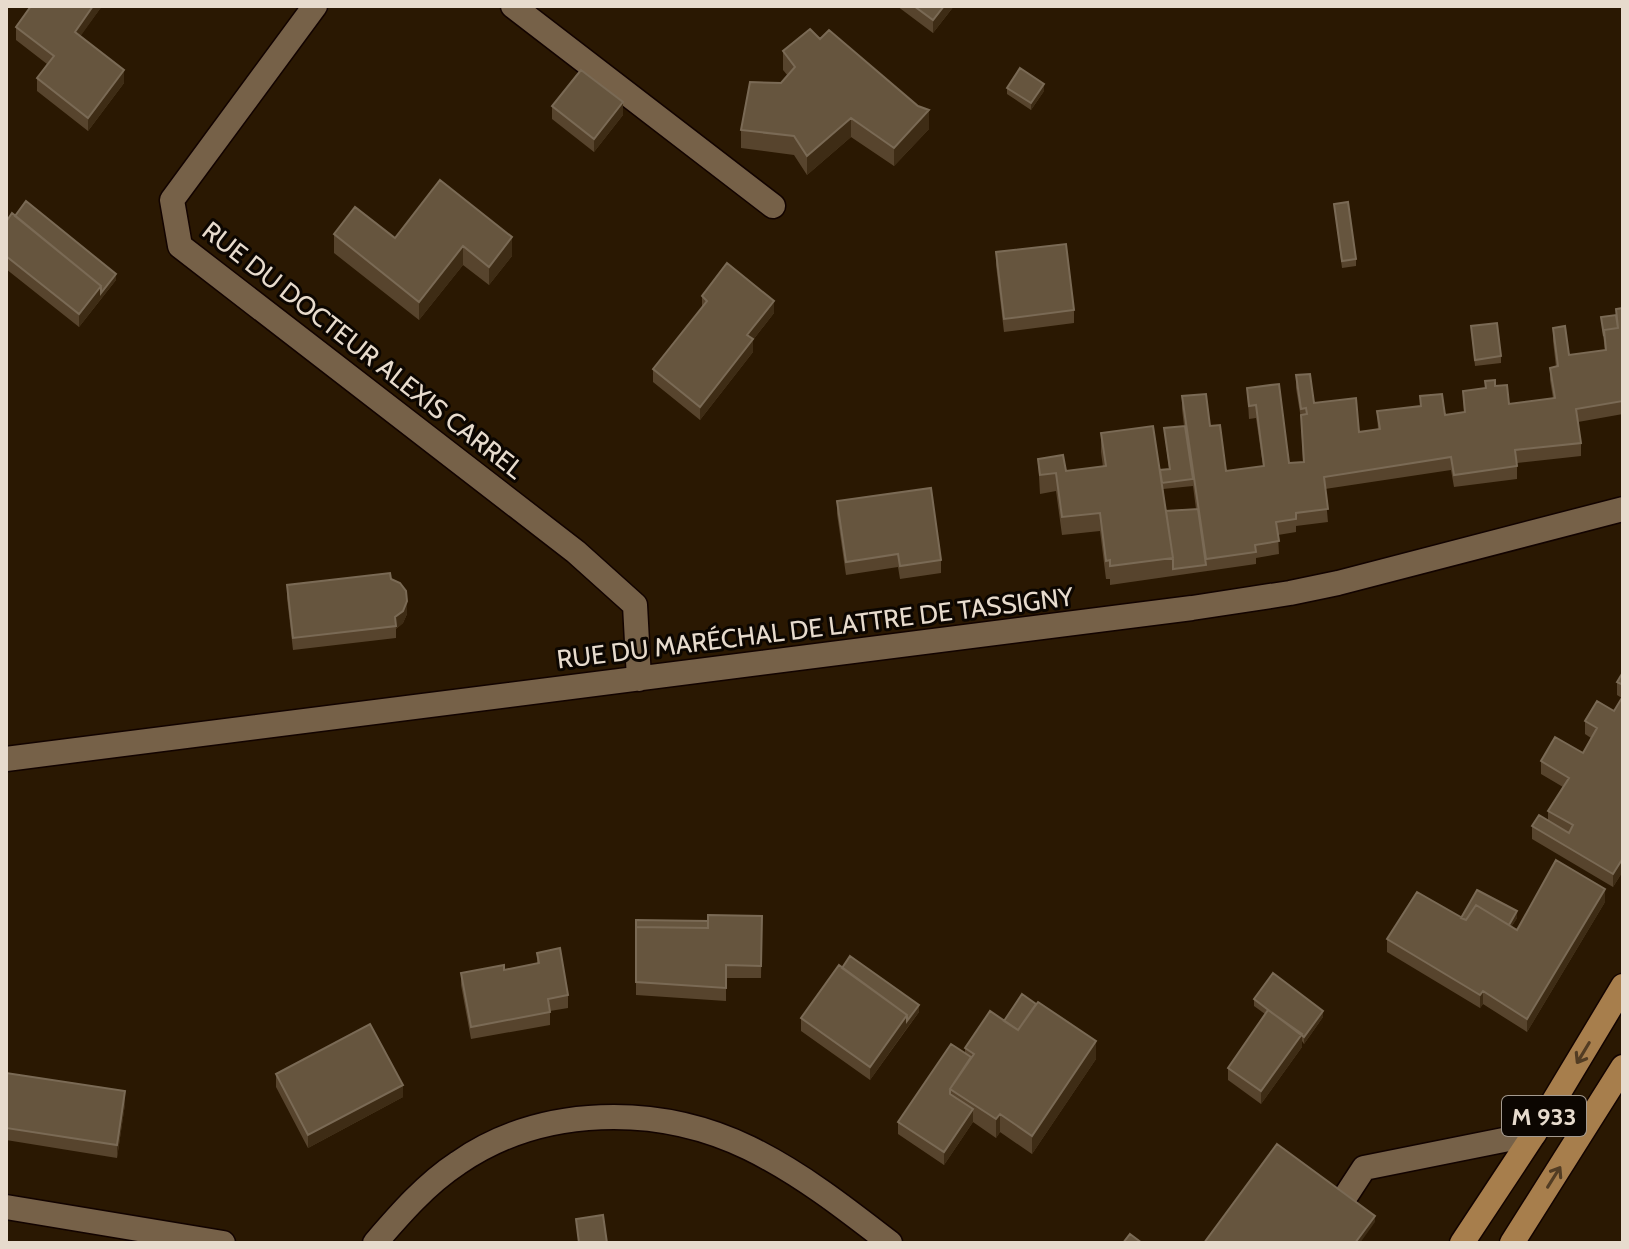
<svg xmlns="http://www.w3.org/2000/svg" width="1629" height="1249" viewBox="0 0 1629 1249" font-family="Cabin,sans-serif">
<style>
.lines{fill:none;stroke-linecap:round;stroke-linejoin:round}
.minor-casing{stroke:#120300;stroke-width:27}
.major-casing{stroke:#120300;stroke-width:27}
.minor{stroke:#766148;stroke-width:24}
.major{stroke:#a77e4c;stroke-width:24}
.wall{fill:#57442d;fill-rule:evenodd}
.shaded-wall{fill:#3e2c15}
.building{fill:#66553e;stroke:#7a6a55;stroke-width:2}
.oneway{stroke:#523c23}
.labels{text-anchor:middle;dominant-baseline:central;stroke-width:6;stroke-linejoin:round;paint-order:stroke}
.shield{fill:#0c0601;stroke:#a59b90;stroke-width:2}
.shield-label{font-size:24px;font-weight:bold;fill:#e7dbcd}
.street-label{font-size:26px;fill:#e7dbcd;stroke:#0c0601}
</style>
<rect width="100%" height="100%" fill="#2a1802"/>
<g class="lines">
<g class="minor-casing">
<path id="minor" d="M315,6L172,200L180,246L576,552L635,605L639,679
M513,6L773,206
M6,759L1192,608L1290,593L1338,583L1623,509
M6,1207L223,1243
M375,1243C400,1214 426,1184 458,1163C542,1105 658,1104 749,1148C800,1173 845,1208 890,1243
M1315,1243L1364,1168L1534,1134"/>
</g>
<g class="major-casing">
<path id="major" d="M1462,1243L1534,1134L1623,986
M1512,1243L1623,1067"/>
</g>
<use href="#minor" class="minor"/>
<use href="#major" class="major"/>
</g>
<path class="wall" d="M31,6H102L80,36L124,83L88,131L37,91V78L47,64L16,40V27Z
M897,6H954L933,33Z
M820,39L929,129L894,166L851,137L807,175L794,155L741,148V130L788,76L783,70V51Z
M1007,88L1044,91L1031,110L1007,94Z
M552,106L623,115L594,152L552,119Z
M440,180L512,256L489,285L463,265L419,320L334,253V234L395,238Z
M1334,204L1356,259V266L1342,268Z
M6,222L116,280L79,327L6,269Z
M996,252L1074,310V323L1004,332L996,265Z
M702,296L774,313L753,340V352L700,420L653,382V369L702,308Z
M1623,308V414L1578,422L1581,443V456L1517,463V479L1454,487L1451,470L1325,489L1328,522L1296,526V532L1278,535L1279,554L1256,558V564L1110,585V579H1106L1100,531L1062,535L1056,491L1040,494L1038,459L1066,471L1103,467L1101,452V433L1160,470L1169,469L1164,428L1184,426L1182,409V396L1210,426L1226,471L1263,466L1256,418L1249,419L1247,388L1289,463L1303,462L1301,419L1296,388V375L1314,403L1359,432L1378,430L1377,411L1445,415L1464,413L1463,391L1485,388V381L1495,386L1509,404L1553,398L1550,380V368L1556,367L1553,341V328L1569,355L1605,351L1601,317L1616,315V309ZM1193,486L1196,509L1166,511L1163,489Z
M1471,326L1501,356V363L1475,366Z
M837,501L941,560V573L900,579L898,567L846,575L837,514Z
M391,579L407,614L403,623L396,629V638L293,650L287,598V585Z
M1623,672V871L1613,887L1532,839V826L1548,821V811L1563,787L1541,774V761L1583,753L1591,738L1585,734V721L1614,711L1622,698L1617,695V682Z
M1605,902L1527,1032L1483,1004L1480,1008L1387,952V939L1461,918H1517L1511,927L1517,930Z
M762,916L761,978H726V1001L636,995V920L708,921Z
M537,953L568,995V1008L550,1011V1025L471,1039L461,985V973L504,970L537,964Z
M1254,999L1323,1017L1304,1044L1302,1041V1047L1261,1104L1228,1080V1068L1265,1014L1254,1006Z
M919,1012L870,1080L801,1031V1018Z
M1004,1021L1096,1059L1032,1154L1000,1132L996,1138L973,1122L944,1165L898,1134V1122L965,1054V1048Z
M6,1073L125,1104L117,1158L6,1140Z
M276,1074L403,1097L308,1148L276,1087Z"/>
<path class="shaded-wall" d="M93,6H102L75,44V32Z
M944,6H954L933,33V20Z
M124,70V83L88,131V118Z
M1044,84V91L1031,110V103Z
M623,102V115L594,152V139Z
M929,110V129L894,166V148Z
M851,118V137L807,175V156Z
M512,237V256L489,285V267Z
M463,246V265L419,320V302Z
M116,274V280L79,327V314L101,286Z
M774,301V313L753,340V352L700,420V407L747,335Z
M407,601V614L403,623L396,629L395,617Z
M1623,858V871L1613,887V874Z
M1605,889V902L1527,1032V1019Z
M1517,911V918L1506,936V930Z
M1483,991V1004L1480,1008V995Z
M919,1005V1012L907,1028V1021Z
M1323,1011V1017L1304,1044V1037Z
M907,1015V1028L870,1080V1067Z
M1302,1034V1047L1261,1104V1091Z
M1096,1041V1059L1032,1154V1136Z
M403,1085V1097L308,1148V1135Z
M125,1091V1104L117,1158V1145Z
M973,1109V1122L944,1165V1152Z
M1000,1114V1132L996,1138V1119Z
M1375,1216V1222L1360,1243H1355Z"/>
<path class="building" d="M31,6H93L75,32L124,70L88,118L37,78L54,56L16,27Z
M914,6H944L933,20Z
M810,29L820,39L829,30L918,106L929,110L894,148L851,118L807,156L794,136L741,130L750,82L781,83L795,67L783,51Z
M1020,68L1044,84L1031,103L1007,88Z
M581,70L623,102L594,139L552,106Z
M440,180L512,237L489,267L463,246L419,302L334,234L355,207L395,238Z
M26,201L116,274L101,293V286L15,216Z
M1348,202L1356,259L1342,261L1334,204Z
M12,213L101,286L79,314L6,256V222Z
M1066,244L1074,310L1004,319L996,252Z
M727,263L774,301L747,335L753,339L700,407L653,369L707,301L702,296Z
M1623,308V401L1576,409L1581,443L1515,450L1517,466L1454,475L1451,457L1324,477L1328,509L1296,513V519L1276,522L1279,541L1255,545L1256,552L1206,559L1182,396L1206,394L1210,426L1220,425L1226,471L1264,466L1256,405L1249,406L1247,388L1279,384L1289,463L1304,462L1301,415L1307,414L1306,408L1301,409L1296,375L1310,374L1314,403L1356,398L1359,432L1380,429L1377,411L1421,406L1420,396L1442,394L1445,415L1465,412L1463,391L1486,388L1485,381L1495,380V386L1507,385L1509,404L1555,398L1550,368L1558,366L1553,328L1565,326L1569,355L1606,350L1604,330L1618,328L1616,309Z
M1616,315L1618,328L1604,330V336L1601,317Z
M1497,323L1501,356L1475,360L1471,326Z
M1153,426L1173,558L1110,566V560L1106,561L1100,513L1062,517L1056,473L1040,475L1038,459L1063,455L1066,471L1106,466L1101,433Z
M1185,426L1193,479L1162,483L1160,470L1170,469L1164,428Z
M931,488L941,560L900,566L898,554L846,562L837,501Z
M1198,509L1206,565L1173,569V558L1166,511Z
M390,573L391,579L400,583L406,591L407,601L403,611L395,617L396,626L293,638L287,585Z
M1623,672V685L1617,682Z
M1623,696V858L1613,874L1532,826L1539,815L1569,833L1573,825L1548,811L1569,778L1541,761L1555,737L1583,753L1597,728L1585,721L1597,701L1614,711Z
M1556,860L1605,889L1527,1019L1483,991L1480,995L1387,939L1417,892L1466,920L1476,905L1517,930Z
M1477,890L1517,911L1509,925L1476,905L1466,920L1461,918Z
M708,915L762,916L761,966L726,965V988L636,982V927L708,928Z
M636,920L708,921V928L636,927Z
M560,948L568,995L548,999L550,1012L471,1027L461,973L504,965V970L539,963L537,953Z
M850,956L919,1005L907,1021V1015L842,968Z
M839,965L907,1015L870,1067L801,1018Z
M1273,973L1323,1011L1304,1037L1254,999Z
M1022,994L1036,1004L1018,1030L1004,1021Z
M1038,1002L1096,1041L1032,1136L1000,1114L996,1119L950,1089L974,1054L965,1048L990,1011L1018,1030Z
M1268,1010L1302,1034L1261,1091L1228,1068Z
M370,1024L403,1085L308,1135L276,1074Z
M951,1044L971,1057L950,1089V1094L973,1109L944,1152L898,1122Z
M6,1073L125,1091L117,1145L6,1128Z
M1277,1144L1375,1216L1355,1243H1204Z
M603,1215L607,1243H579L576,1219Z
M1130,1234L1142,1243H1123Z"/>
<defs><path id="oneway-shaft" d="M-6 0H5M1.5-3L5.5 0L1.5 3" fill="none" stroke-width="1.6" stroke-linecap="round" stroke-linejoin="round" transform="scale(2)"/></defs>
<g class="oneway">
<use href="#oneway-shaft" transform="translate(1583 1053) rotate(121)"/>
<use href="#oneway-shaft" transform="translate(1554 1177) rotate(-58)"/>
</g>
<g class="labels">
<rect class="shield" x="1502" y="1096" width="84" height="40" rx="6"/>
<g class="shield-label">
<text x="1544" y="1116">M 933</text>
</g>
<g class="street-label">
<text transform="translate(363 350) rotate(38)">RUE DU DOCTEUR ALEXIS CARREL</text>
<text transform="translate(815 628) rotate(-7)">RUE DU MARÉCHAL DE LATTRE DE TASSIGNY</text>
</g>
</g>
<rect width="1629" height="1249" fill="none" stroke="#e7dbcd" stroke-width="16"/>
</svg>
